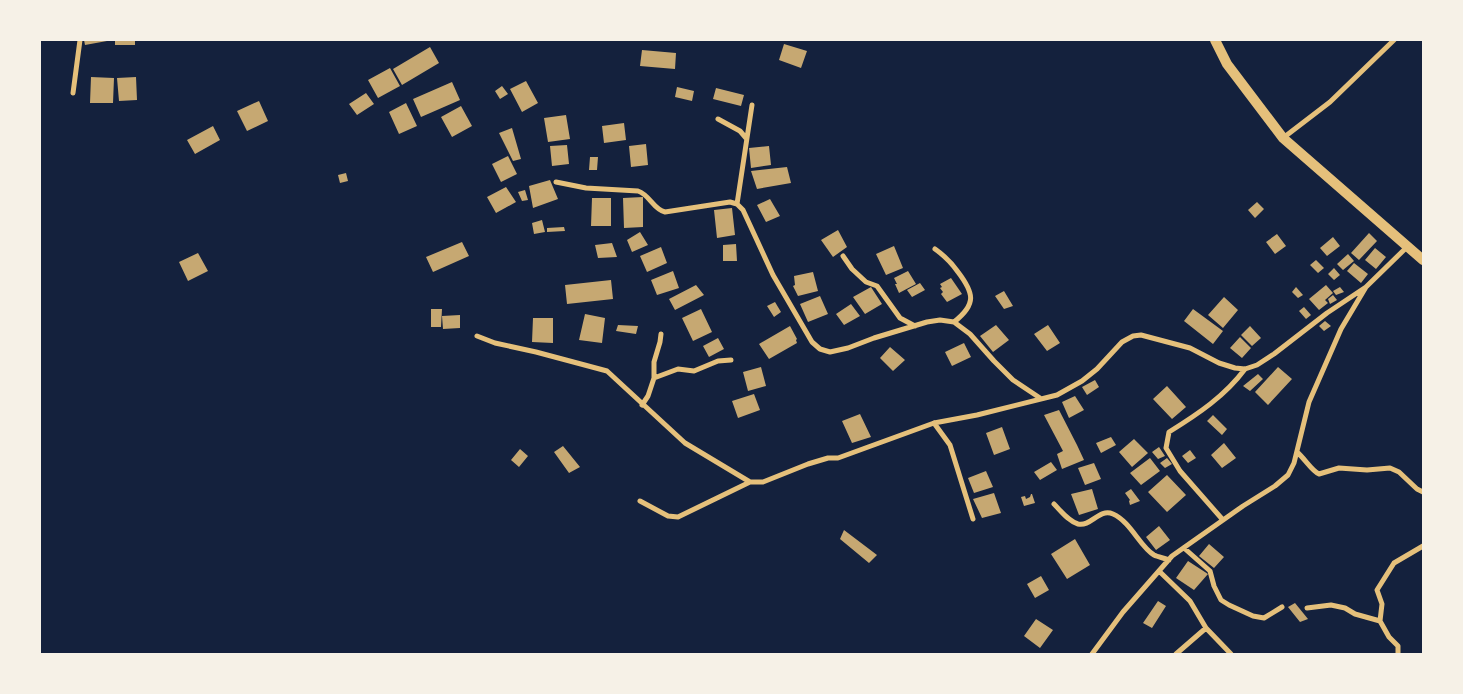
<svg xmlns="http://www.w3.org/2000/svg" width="1463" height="694" viewBox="0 0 1463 694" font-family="Commissioner,sans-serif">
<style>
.building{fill:#c6a872}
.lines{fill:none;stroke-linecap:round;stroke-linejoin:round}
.minor{stroke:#e5c07b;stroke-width:5}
.secondary{stroke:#e5c07b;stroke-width:10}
</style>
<rect width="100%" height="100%" fill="#14213d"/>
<path class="building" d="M84,40H107V41L85,45Z
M115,40H135V45H115Z
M784,44L807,51L801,68L779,60Z
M430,47L439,63L402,85L393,69Z
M642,50L676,53L675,69L640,66Z
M390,68L400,86L378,98L368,80Z
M91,77L114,78L113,103H90Z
M136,77L137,100L119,101L117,78Z
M526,81L538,103L522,112L510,89Z
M452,82L460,100L421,117L413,99Z
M502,86L508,94L500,99L495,91Z
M677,87L694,91L692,101L675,97Z
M716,88L744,95L741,106L713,99Z
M366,93L374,104L357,115L349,104Z
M259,101L268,121L247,131L237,111Z
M406,103L417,126L399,134L389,112Z
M461,106L472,126L452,137L441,117Z
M566,115L570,139L548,142L544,118Z
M624,123L626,140L604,143L602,126Z
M213,126L220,140L195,154L187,140Z
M512,128L521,159L513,161L499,133Z
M646,144L648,165L631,167L629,146Z
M567,145L569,164L552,166L550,146Z
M769,146L771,165L751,168L749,148Z
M508,156L517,174L501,182L492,164Z
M590,157H598L597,170H589Z
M787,167L791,183L757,189L751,171Z
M346,173L348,181L340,183L338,175Z
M550,180L558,199L533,208L529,186Z
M506,187L516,202L496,213L487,197Z
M525,190L528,200L522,201L518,192Z
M643,197V227L624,228L623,198Z
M592,198H611V226H591Z
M770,199L780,216L766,222L757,205Z
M1257,202L1264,209L1255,218L1248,210Z
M732,208L735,235L717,238L714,210Z
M542,220L545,232L534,234L532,223Z
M564,227L565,231L547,232V228Z
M838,230L847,247L833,257L821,240Z
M640,232L648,245L632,252L627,240Z
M1369,233L1377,241L1359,260L1351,253Z
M1277,234L1286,246L1275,254L1266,242Z
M1333,237L1340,246L1327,256L1320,248Z
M462,242L469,256L433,272L426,257Z
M612,243L617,257L598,258L595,245Z
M736,244L737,261H723V245Z
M894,246L903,268L886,275L876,254Z
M661,247L667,263L647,272L640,256Z
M1375,248L1386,257L1376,269L1365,260Z
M198,253L208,271L188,281L179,262Z
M1348,254L1354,261L1343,270L1337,264Z
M1316,260L1324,268L1318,273L1310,265Z
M1354,263L1368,274L1361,283L1347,271Z
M1334,268L1340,275L1334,280L1328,274Z
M673,271L679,288L657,295L651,280Z
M908,271L916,284L899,293L895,284H897L894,278Z
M813,272L818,291L798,296L793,286L795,285L794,276Z
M951,278L962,294L947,302L941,294L943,292L940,288L942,287L940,284Z
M611,280L613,299L567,304L565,285Z
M920,283L925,290L912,297L907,290Z
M696,285L704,295L675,310L669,299Z
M1326,285L1333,293L1325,300L1328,303L1319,310L1309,299Z
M871,287L882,304L865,314L853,297Z
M1296,287L1303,295L1298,298L1292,292Z
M1340,287L1344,292L1336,295L1333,291Z
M1004,291L1013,306L1004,309L995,296Z
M1333,295L1337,300L1330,304L1328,299Z
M820,296L828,314L808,322L800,304Z
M1224,297L1238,310L1223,328L1208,315Z
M775,302L781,312L774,317L767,306Z
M851,304L860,316L844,325L836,314Z
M1304,307L1311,315L1306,319L1299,311Z
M431,309H442L441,327H431Z
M701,309L712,332L693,341L682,318Z
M1193,309L1223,331L1213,344L1184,321Z
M585,314L605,318L602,343L579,340Z
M460,315V328L443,329L442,316Z
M533,318H553V343L532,342Z
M1325,321L1331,326L1324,331L1319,326Z
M618,325L638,326L636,334L616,331Z
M996,325L1009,340L993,352L980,336Z
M1048,325L1060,343L1047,351L1034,334Z
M790,326L797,339L796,340L797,343L769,359L759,344Z
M1250,326L1261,338L1252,346L1241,335Z
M1240,337L1251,348L1242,358L1230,348Z
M718,338L724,349L709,357L703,346Z
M964,343L971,357L952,366L945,352Z
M890,347L905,360L893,371L880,358Z
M761,367L766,386L748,391L743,372Z
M1278,367L1292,379L1268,405L1255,392Z
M1258,374L1263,379L1250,391L1243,386Z
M1095,380L1099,387L1087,395L1082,387Z
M1167,386L1186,407L1172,419L1153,399Z
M754,394L760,410L738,418L732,401Z
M1075,396L1084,410L1069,418L1062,402Z
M1059,410L1077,445L1071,448L1077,445L1084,460L1062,469L1057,454L1063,451L1044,415Z
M860,414L871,437L852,443L842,421Z
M1213,415L1227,429L1222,435L1207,421Z
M1002,427L1010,449L994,455L986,433Z
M1111,437L1116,445L1101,453L1096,443Z
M1134,439L1148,453L1132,467L1119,452Z
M1224,443L1236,458L1222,468L1211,455Z
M563,446L580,467L569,473L554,452Z
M1159,447L1165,456L1158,459L1152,452Z
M520,449L528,456L519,467L511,460Z
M1190,450L1196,458L1188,463L1182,456Z
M1150,458L1160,471L1141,485L1130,473Z
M1167,458L1172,464L1165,468L1160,463Z
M1051,462L1057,470L1040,480L1034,472Z
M1094,463L1101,479L1085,485L1078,468Z
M986,471L993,487L974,493L968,478Z
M1167,475L1186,495L1167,512L1148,492Z
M1092,489L1098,509L1079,515L1071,494Z
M1131,489L1140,501L1130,505L1129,501L1130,500L1125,493Z
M994,493L1001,513L982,518L973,499Z
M1031,494H1032L1035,503L1024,506L1021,497L1025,496L1026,499L1030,497Z
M1159,526L1170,540L1156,550L1146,537Z
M844,530L877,555L869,563L840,539Z
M1075,539L1090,565L1067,579L1051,554Z
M1209,544L1224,557L1214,568L1199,556Z
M1188,561L1208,574L1194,590L1176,578Z
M1041,576L1049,590L1035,598L1027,584Z
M1158,601L1166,606L1152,628L1143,623Z
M1295,603L1308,619L1300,622L1288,607Z
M1036,619L1053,630L1040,648L1024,636Z"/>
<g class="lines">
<path class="minor" d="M73,93L80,40
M718,119L740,131L746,138
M1283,138L1330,102L1394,40
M556,182L586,188L638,191C650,195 653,209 665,212L730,202L737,204L743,210L773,275L812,342L820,349L830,352L848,348L874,338L927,322L940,320L954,322L970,334L994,361L1013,380L1040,398
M737,204L752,105
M935,249C945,256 951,262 958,272C974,293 977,304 954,322
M843,256L852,269L866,282L877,286L900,318L915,326
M477,336L495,343L536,352L607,371L685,443L750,482H763L808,464L828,458H838L934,423L977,415L1057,395L1082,381L1097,369L1122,342L1133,336L1141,335L1190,348L1219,363L1235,368L1245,369L1257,365L1274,354L1327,313L1366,287
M654,378L678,369L694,371L718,361L731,360
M642,405L648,396L654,378V362L660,342L661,334
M934,423L950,445L973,519
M1297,452C1305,459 1312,471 1319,474L1339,468L1367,470L1390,468L1399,472L1417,489L1423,492
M640,501L668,516L678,517L750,482
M1054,504C1061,511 1068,521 1078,524C1091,527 1099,508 1113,514C1131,522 1140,547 1154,555C1158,557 1164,558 1169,560
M1223,520L1180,471L1166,448L1169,432C1198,414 1225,396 1245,369
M1184,548L1210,571L1214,586L1221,600L1229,605L1253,616L1264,618L1282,607
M1159,571L1190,601L1206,628L1231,654
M1307,608L1331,605L1345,608L1355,614L1380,621
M1092,654L1123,612L1172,556L1243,506L1275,486L1288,475L1294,463L1309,402L1341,329L1366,287L1408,246
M1176,654L1206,628
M1398,654V646L1389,637L1380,621L1382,604L1377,590L1394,563L1423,546"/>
<path class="secondary" d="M1215,40L1227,64L1283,138L1423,260"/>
</g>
<rect width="1463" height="694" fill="none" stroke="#f6f1e7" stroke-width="82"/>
</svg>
